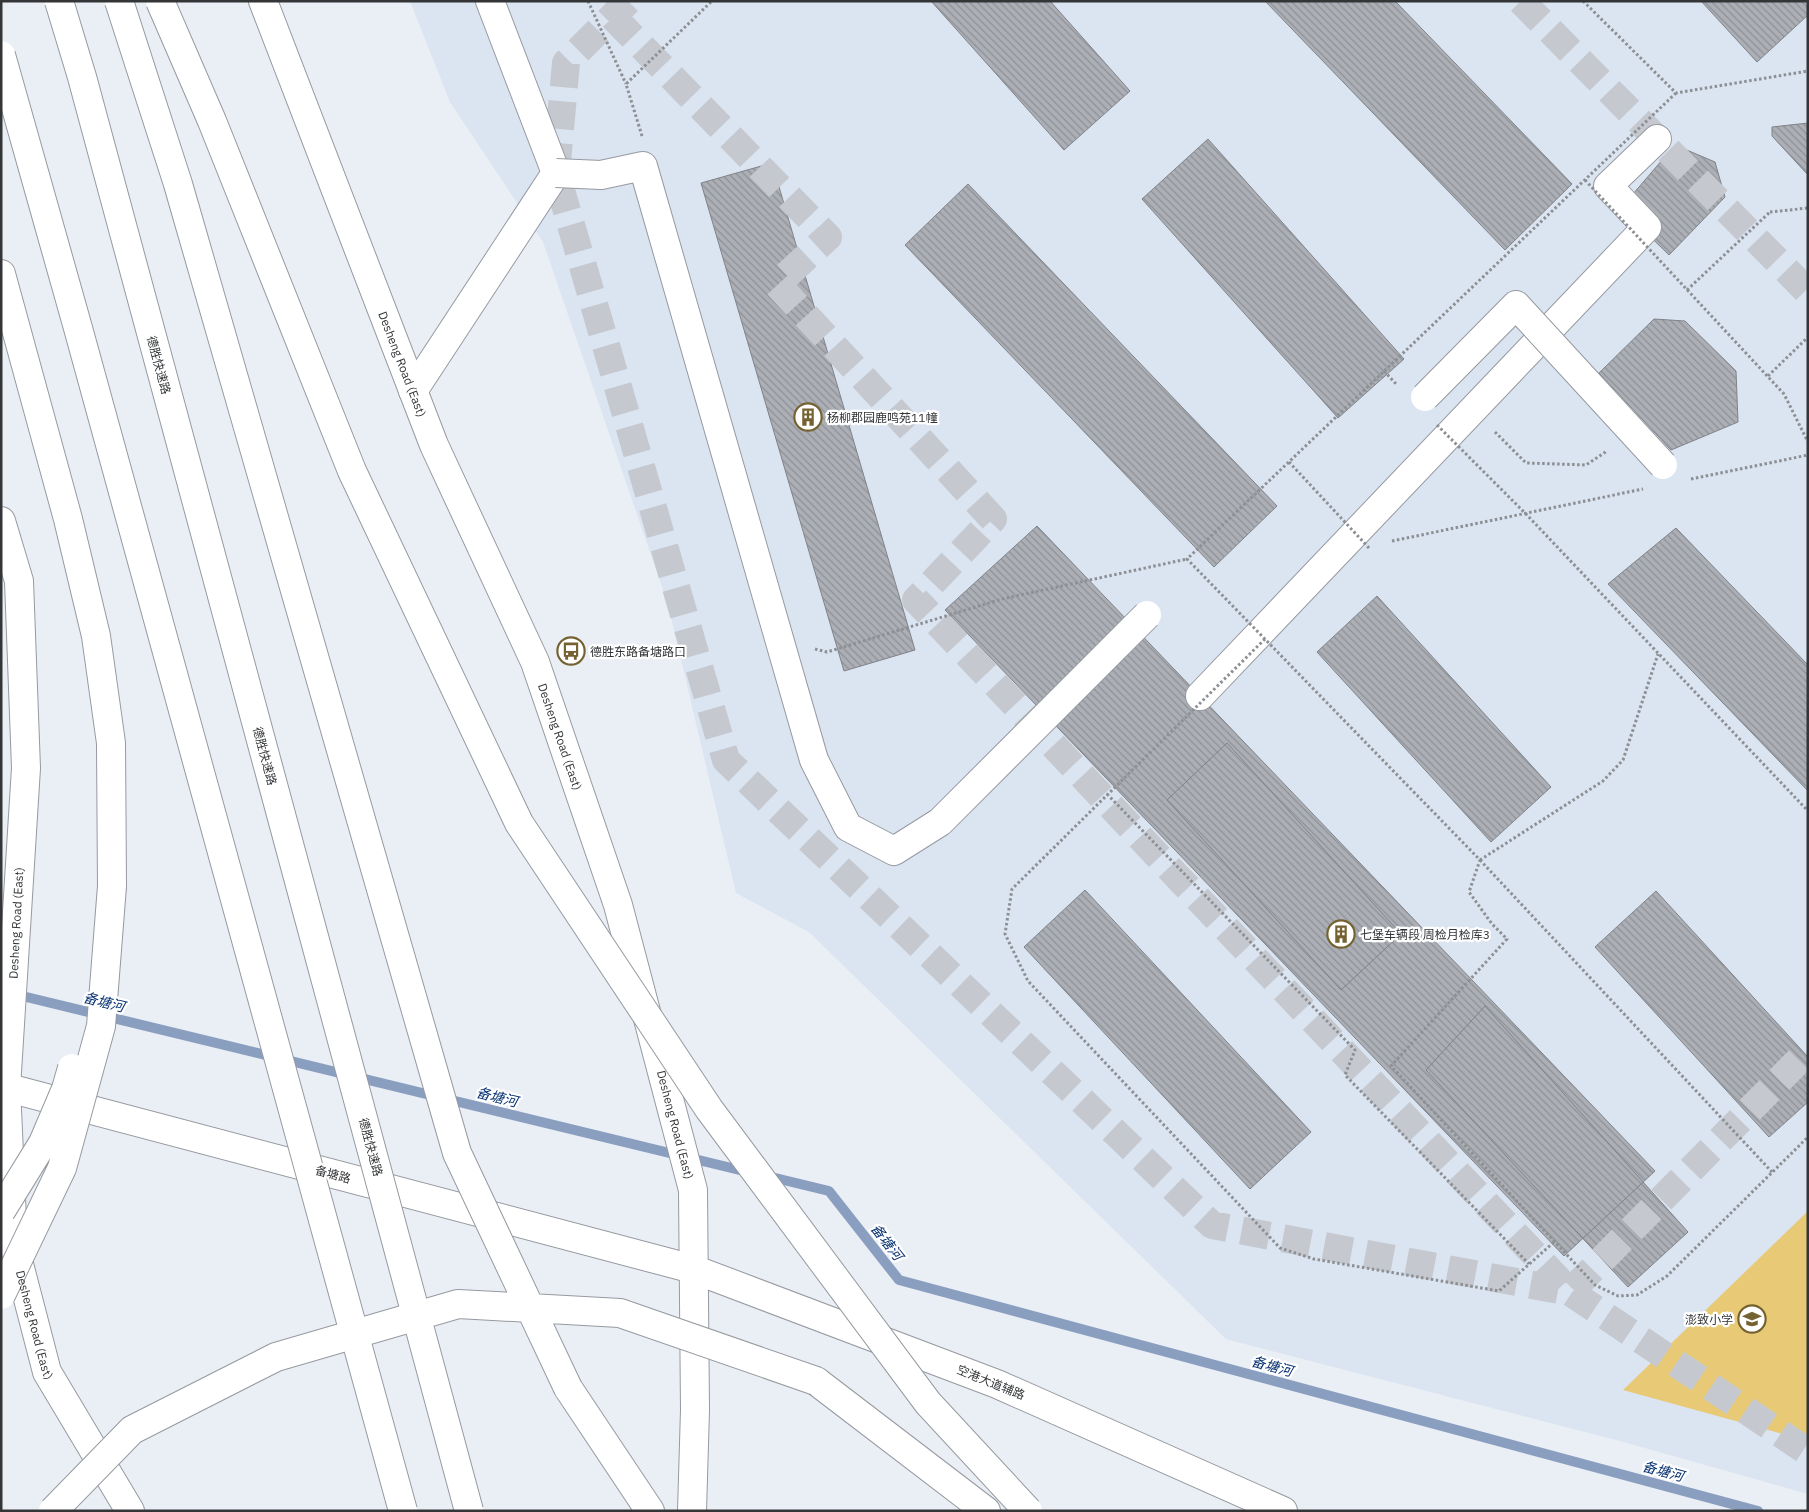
<svg xmlns="http://www.w3.org/2000/svg" width="1809" height="1512" viewBox="0 0 1809 1512" font-family="'IBM Plex Sans','Noto Sans SC',sans-serif">
<style>
.built{fill:#dbe4f1}
.garden{fill:#e8ca76}
.lines{fill:none;stroke-linecap:round;stroke-linejoin:round}
.stream{stroke:#8a9fc0;stroke-width:10}
.building{fill:url(#building-back-hatch);stroke:#808389}
.minor-tunnel{stroke:#c5c9cf;stroke-width:28;stroke-dasharray:28 14;stroke-linecap:butt}
.minor-casing{stroke:#969aa0;stroke-width:30}
.major-casing{stroke:#969aa0;stroke-width:30}
.highway-casing{stroke:#969aa0;stroke-width:30}
.path{stroke:#8c8f93;stroke-width:3;stroke-dasharray:2.5 2.5;stroke-linecap:butt}
.minor{stroke:#fff;stroke-width:28}
.major{stroke:#fff;stroke-width:28}
.highway{stroke:#fff;stroke-width:28}
.minor-bridge-casing{stroke:#969aa0;stroke-width:30;stroke-linecap:butt}
.highway-bridge-casing{stroke:#969aa0;stroke-width:30;stroke-linecap:butt}
.path-bridge{stroke:#8c8f93;stroke-width:3;stroke-dasharray:2.5 2.5;stroke-linecap:butt}
.minor-bridge{stroke:#fff;stroke-width:28}
.highway-bridge{stroke:#fff;stroke-width:28}
.labels{text-anchor:middle;dominant-baseline:central;stroke-width:4.5;stroke-linejoin:round;paint-order:stroke}
.street-label{font-size:12px;fill:#333537;stroke:#fff}
.poi-label{font-size:12px;fill:#333537;stroke:#fff;text-anchor:start}
.water-label{font-size:14px;font-style:italic;fill:#083272;stroke:#fff}
</style>
<defs>
<pattern id="building-back-hatch" width="6" height="6" patternUnits="userSpaceOnUse" patternTransform="scale(1.25)"><rect width="6" height="6" fill="#acb0b6"/><path d="M-1 5l2 2M0 0l6 6M5-1l2 2" fill="none" stroke="#8d9095"/></pattern>
</defs>
<rect width="100%" height="100%" fill="#eaeef5"/>
<path class="built" d="M410,1H1808V1494L1620,1441L1226,1339L809,932L736,893L668,604L543,242L450,102Z"/>
<path class="garden" d="M1808,1211V1441L1623,1390Z"/>
<g class="lines">
<path class="stream" d="M14,994L748,1172
M767,1176L829,1191L899,1280L1758,1511"/>
</g>
<path class="building" d="M931,1H1050L1130,91L1064,150Z
M1265,1H1395L1572,184L1505,250Z
M1701,1H1808V15L1757,62Z
M1808,123V175L1772,136V127Z
M1208,139L1404,359L1338,418L1142,199Z
M1675,145L1715,162L1725,197L1669,255L1621,208Z
M772,163L915,650L844,671L701,183Z
M968,184L1277,506L1214,567L905,245Z
M1654,319L1685,321L1736,371L1738,422L1671,450L1599,373Z
M1037,526L1655,1171L1564,1256L945,610Z
M1676,528L1808,665V791L1608,584Z
M1377,596L1551,787L1491,842L1317,652Z
M1227,743L1401,934L1341,990L1167,800Z
M1085,890L1311,1132L1250,1189L1024,947Z
M1656,891L1808,1057V1102L1769,1137L1595,947Z
M1485,1006L1688,1232L1628,1287L1426,1070Z"/>
<g class="lines">
<path class="minor-tunnel" d="M628,1L566,63L556,173L726,760L1212,1225L1570,1292L1808,1452
M1521,1L1808,292
M613,17L828,237L777,284L993,519L916,600L1570,1292L1808,1051"/>
<g class="minor-casing">
<path id="minor" d="M413,391L556,173L490,1
M1200,696L1647,227L1608,186L1657,139
M1,1086L693,1269"/>
</g>
<g class="major-casing">
<g id="major">
<path id="s1" d="M263,1L434,445L535,662L618,905L693,1190L695,1410L692,1511"/>
<path id="s2" d="M1,521L19,581L26,768L6,1088L13,1241L47,1372L130,1511"/>
<path d="M693,1269L997,1384L1283,1511"/>
</g>
</g>
<g class="highway-casing">
<path id="highway" d="M1,274L68,519L96,636L111,743L112,886
M816,1381L986,1511
M568,1388L650,1511"/>
</g>
<path class="path" d="M1583,1L1676,93L1808,71
M1770,212L1808,208
M1768,376L1808,337
M1495,432L1526,463L1586,465L1607,451
M1691,479L1808,455
M1392,541L1643,489
M1480,860L1603,781L1623,760L1658,654"/>
<use href="#minor" class="minor"/>
<use href="#major" class="major"/>
<use href="#highway" class="highway"/>
<g class="minor-bridge-casing">
<path id="minor-bridge" d="M556,173L601,175L643,166L814,760L848,827L894,851L940,822L1147,615
M1425,397L1516,305L1663,465"/>
</g>
<g class="highway-bridge-casing">
<path id="highway-bridge" d="M59,1L82,77L469,1511
M119,1L178,184L457,1153L568,1388
M160,1L212,121L352,471L519,823L709,1109L928,1403L1028,1511
M1,55L78,328L403,1511
M1,1211L43,1143L66,1089L72,1068
M1,1295L62,1168L101,1026L112,886
M53,1511L132,1430L276,1357L458,1304L620,1313L816,1381"/>
</g>
<path class="path-bridge" d="M588,1L626,84
M1676,93L1187,559L1480,860L1469,892L1492,924L1507,939L1391,1066L1595,1285L1618,1296L1637,1295L1667,1276L1808,1137
M642,136L626,84L712,1
M1585,180L1784,394L1808,442
M1687,290L1770,212
M1384,371L1397,385
M1437,425L1525,513L1808,811
M1289,462L1369,548
M1265,639L1012,889L1005,934L1028,981L1280,1248L1314,1259L1499,1291L1554,1242
M815,649L827,652L1002,599L1187,559
M1107,794L1355,1050L1345,1075L1529,1264
M1480,860L1772,1172"/>
<use href="#minor-bridge" class="minor-bridge"/>
<use href="#highway-bridge" class="highway-bridge"/>
</g>
<defs>
<g id="building-ring" transform="scale(1.4375)"><circle r="9.5" fill="#fff" stroke="#746230" stroke-width="1.5"/><path d="M-4-6H4V6H1V3H-1V6H-4ZM-2.5-4.3h1.7v1.8h-1.7ZM.8-4.3h1.7v1.8H.8ZM-2.5-1h1.7V.8h-1.7ZM.8-1h1.7V.8H.8Z" fill="#746230"/></g>
<g id="bus-ring" transform="scale(1.4375)"><circle r="9.5" fill="#fff" stroke="#746230" stroke-width="1.5"/><path d="M-5-6H5V4H4V6H2V4H-2V6H-4V4H-5ZM-3.5-4V0h7V-4ZM-3.5 1.2v1.5H-2V1.2ZM2 1.2v1.5H3.5V1.2Z" fill="#746230"/></g>
<g id="school-ring" transform="scale(1.4375)"><circle r="9.5" fill="#fff" stroke="#746230" stroke-width="1.5"/><path d="M0-5L7-2L0 1L-7-2ZM-4 1L0 2.5L4 1V4Q0 6-4 4Z" fill="#746230"/></g>
</defs>
<g fill-rule="evenodd">
<use href="#building-ring" x="808" y="417"/>
<use href="#bus-ring" x="571" y="651"/>
<use href="#building-ring" x="1341" y="934"/>
<use href="#school-ring" x="1752" y="1319"/>
</g>
<g class="labels">
<g class="street-label">
<text stroke="none"><textPath href="#s1" startOffset="389">Desheng Road (East)</textPath></text>
<text transform="translate(159 365) rotate(75)">德胜快速路</text>
<text stroke="none"><textPath href="#s1" startOffset="794">Desheng Road (East)</textPath></text>
<text transform="translate(265 756) rotate(75)">德胜快速路</text>
<text transform="translate(16 923) rotate(-87)">Desheng Road (East)</text>
<text stroke="none"><textPath href="#s1" startOffset="1199">Desheng Road (East)</textPath></text>
<text transform="translate(371 1147) rotate(75)">德胜快速路</text>
<text transform="translate(333 1174) rotate(15)">备塘路</text>
<text stroke="none"><textPath href="#s2" startOffset="810">Desheng Road (East)</textPath></text>
<text transform="translate(991 1382) rotate(22)">空港大道辅路</text>
</g>
<g class="poi-label">
<text x="827" y="417">杨柳郡园鹿鸣苑11幢</text>
<text x="590" y="651">德胜东路备塘路口</text>
<text x="1360" y="934">七堡车辆段 周检月检库3</text>
<text x="1733" y="1319" text-anchor="end">澎致小学</text>
</g>
<g class="water-label">
<text transform="translate(104 1002) rotate(14)">备塘河</text>
<text transform="translate(497 1097) rotate(14)">备塘河</text>
<text transform="translate(887 1242) rotate(52)">备塘河</text>
<text transform="translate(1272 1366) rotate(15)">备塘河</text>
<text transform="translate(1663 1471) rotate(15)">备塘河</text>
</g>
</g>
<rect width="1809" height="1512" fill="none" stroke="#333537" stroke-width="5"/>
</svg>
